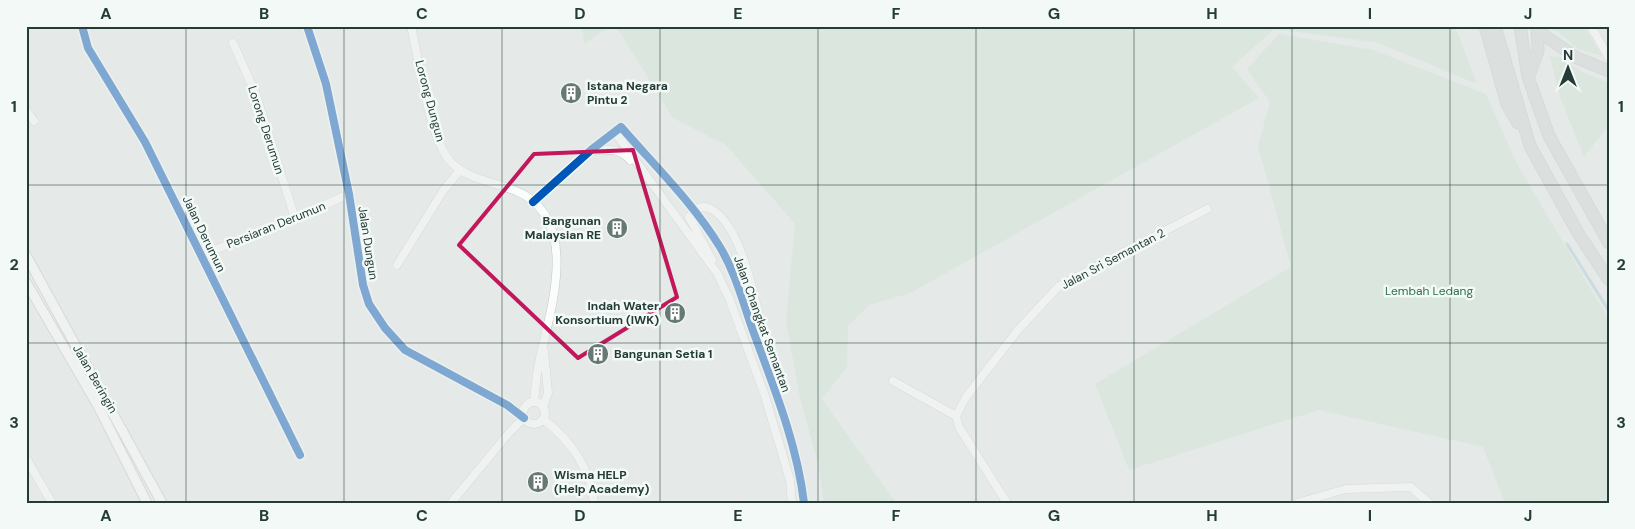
<svg xmlns="http://www.w3.org/2000/svg" width="1635" height="529" viewBox="0 0 1635 529" font-family="'DM Sans',sans-serif">
<style>
.green{fill:#cfe2d6}
.lines{fill:none;stroke-linecap:round;stroke-linejoin:round}
.stream{stroke:#a8cdd6;stroke-width:3}
.minor-casing{stroke:#c2c7c5;stroke-width:9}
.tertiary-casing{stroke:#c2c7c5;stroke-width:11}
.primary-casing{stroke:#c1c9c7;stroke-width:13}
.minor{stroke:#fbfcfc;stroke-width:8}
.tertiary{stroke:#fbfcfc;stroke-width:9}
.primary{stroke:#ced6d4;stroke-width:11}
.cycleway-casing{stroke:#f3f9f6;stroke-width:11}
.cycleway{stroke:#0057b8;stroke-width:8}
.marked{fill:none;stroke:#c2185b;stroke-width:4;stroke-linejoin:round}
.grid{fill:none;stroke:#243c37;stroke-width:1;stroke-opacity:0.55}
.labels{text-anchor:middle;dominant-baseline:central;stroke-width:5;stroke-linejoin:round;paint-order:stroke}
.poi-label{font-size:12px;font-weight:bold;fill:#243c37;stroke:#f3f9f6;text-anchor:start}
.street-label{font-size:12px;fill:#243c37;stroke:#f3f9f6}
.park-label{font-size:12px;fill:#30714d;stroke:#f3f9f6}
.neatline{fill:none;stroke:#243c37;stroke-width:2}
.grid-label{font-size:16px;text-anchor:middle;font-weight:bold;fill:#243c37}
</style>
<rect width="100%" height="100%" fill="#e5eae8"/>
<path class="green" d="M582,26H610L584,44Z
M616,26H1455L1477,84L1376,42L1274,29L1232,67L1259,98L910,293L869,305L848,326L847,367L822,399L896,503H824L818,463L800,398L786,321L795,224L726,145L673,118Z
M1551,26H1584L1602,56L1578,49Z
M1279,34L1373,50L1486,94L1517,164L1609,320V503H1505L1483,447L1319,410L1129,470L1095,384L1291,267L1258,146L1270,102L1247,69Z
M1550,56L1560,57L1582,72L1609,83V125L1584,157L1559,94Z"/>
<g class="lines">
<path class="stream" d="M1567,244L1609,311"/>
<g class="minor-casing">
<path id="minor" d="M82,26L88,48L145,142L300,455
M307,26L326,84L349,194L363,285L369,304L385,328L405,350L507,405L523,416
M411,26C419,60 429,137 450,161C468,182 503,182 526,196C581,231 547,319 538,368C536,379 535,390 534,402
M1591,26L1609,58
M233,43L255,92L295,218
M26,110L34,121
M614,131L717,273L729,298L764,393L790,480L792,503
M591,150C607,150 619,147 630,160
M533,202L591,150L621,127C655,166 693,203 720,247C735,272 743,302 752,328C773,385 797,443 804,503
M202,255L295,218L349,194
M712,260L689,217C695,209 701,204 711,209C746,227 760,324 768,361
M397,265L443,191L460,170
M893,381L956,416L959,427L1007,503
M523 413a11 11 0 1 1 22 0a11 11 0 1 1-22 0Z
M543,407L548,393L544,351
M956,416L966,397L1018,330L1059,286L1207,209
M543,419C570,440 590,468 594,503
M26,458L52,503
M451,503L508,434L524,418
M1297,503L1346,489L1411,487L1429,503"/>
</g>
<g class="tertiary-casing">
<path id="tertiary" d="M26,255L162,503
M26,282L98,406L147,503"/>
</g>
<g class="primary-casing">
<path id="primary" d="M1485,26L1507,104L1518,123
M1495,26L1530,146L1578,233L1609,280
M1520,26L1528,77L1549,136L1609,243
M1538,31L1577,58L1609,71
M1529,75L1538,51L1537,26"/>
</g>
<use href="#minor" class="minor"/>
<use href="#tertiary" class="tertiary"/>
<use href="#primary" class="primary"/>
<g class="cycleway-casing">
<path id="cycleway" d="M82,26L88,48L145,142L300,455
M307,26L326,84L349,194L363,285L369,304L385,328L405,350L507,405L524,418
M533,202L591,150L621,127C655,166 693,203 720,247C735,272 743,302 752,328C773,385 797,443 804,503"/>
</g>
<use href="#cycleway" class="cycleway"/>
</g>
<path d="M0 0H1635V529H0ZM633,150L677,297L578,358L459,245L534,154Z" fill="#e5eae8" fill-opacity=".55" fill-rule="evenodd"/>
<path class="marked" d="M633,150L677,297L578,358L459,245L534,154Z"/>
<path class="grid" d="M186,26V503M344,26V503M502,26V503M660,26V503M818,26V503M976,26V503M1134,26V503M1292,26V503M1450,26V503M26,185H1609M26,343H1609"/>
<defs>
<g id="building-disc" transform="scale(1.125)"><circle r="9.5" fill="#687975" stroke="#f3f9f6"/><path d="M-4-6H4V6H1V3H-1V6H-4ZM-2.5-4.3h1.7v1.8h-1.7ZM.8-4.3h1.7v1.8H.8ZM-2.5-1h1.7V.8h-1.7ZM.8-1h1.7V.8H.8Z" fill="#fff"/></g>
</defs>
<g fill-rule="evenodd">
<use href="#building-disc" x="571" y="93"/>
<use href="#building-disc" x="617" y="228"/>
<use href="#building-disc" x="675" y="313"/>
<use href="#building-disc" x="598" y="354"/>
<use href="#building-disc" x="538" y="482"/>
</g>
<g class="labels">
<g class="poi-label">
<text x="587" y="86">Istana Negara<tspan x="587" dy="14">Pintu 2</tspan></text>
<text x="601" y="221" text-anchor="end">Bangunan<tspan x="601" dy="14">Malaysian RE</tspan></text>
<text x="659" y="306" text-anchor="end">Indah Water<tspan x="659" dy="14">Konsortium (IWK)</tspan></text>
<text x="614" y="354">Bangunan Setia 1</text>
<text x="554" y="475">Wisma HELP<tspan x="554" dy="14">(Help Academy)</tspan></text>
</g>
<g class="street-label">
<text transform="translate(430 101) rotate(75)">Lorong Dungun</text>
<text transform="translate(266 130) rotate(72)">Lorong Derumun</text>
<text transform="translate(276 225) rotate(-22)">Persiaran Derumun</text>
<text transform="translate(204 234) rotate(64)">Jalan Derumun</text>
<text transform="translate(368 243) rotate(81)">Jalan Dungun</text>
<text transform="translate(1113 259) rotate(-28)">Jalan Sri Semantan 2</text>
<text transform="translate(762 324) rotate(70)">Jalan Changkat Semantan</text>
<text transform="translate(95 379) rotate(60)">Jalan Beringin</text>
</g>
<g class="park-label">
<text x="1429" y="291">Lembah Ledang</text>
</g>
</g>
<rect width="1635" height="529" fill="none" stroke="#f3f9f6" stroke-width="55"/>
<g transform="translate(1568 68)" stroke="#f3f9f6" stroke-width="4" paint-order="stroke">
<path d="M0-4L9 19L0 12L-9 19Z" fill="#243c37"/>
<text y="-8" font-size="14" font-weight="bold" text-anchor="middle" fill="#243c37">N</text>
</g>
<rect x="28" y="28" width="1580" height="474" class="neatline"/>
<g class="grid-label">
<text x="106" y="19">A</text>
<text x="264" y="19">B</text>
<text x="422" y="19">C</text>
<text x="580" y="19">D</text>
<text x="738" y="19">E</text>
<text x="896" y="19">F</text>
<text x="1054" y="19">G</text>
<text x="1212" y="19">H</text>
<text x="1370" y="19">I</text>
<text x="1528" y="19">J</text>
<text x="14" y="112">1</text>
<text x="1621" y="112">1</text>
<text x="14" y="270">2</text>
<text x="1621" y="270">2</text>
<text x="14" y="428">3</text>
<text x="1621" y="428">3</text>
<text x="106" y="521">A</text>
<text x="264" y="521">B</text>
<text x="422" y="521">C</text>
<text x="580" y="521">D</text>
<text x="738" y="521">E</text>
<text x="896" y="521">F</text>
<text x="1054" y="521">G</text>
<text x="1212" y="521">H</text>
<text x="1370" y="521">I</text>
<text x="1528" y="521">J</text>
</g>
</svg>
